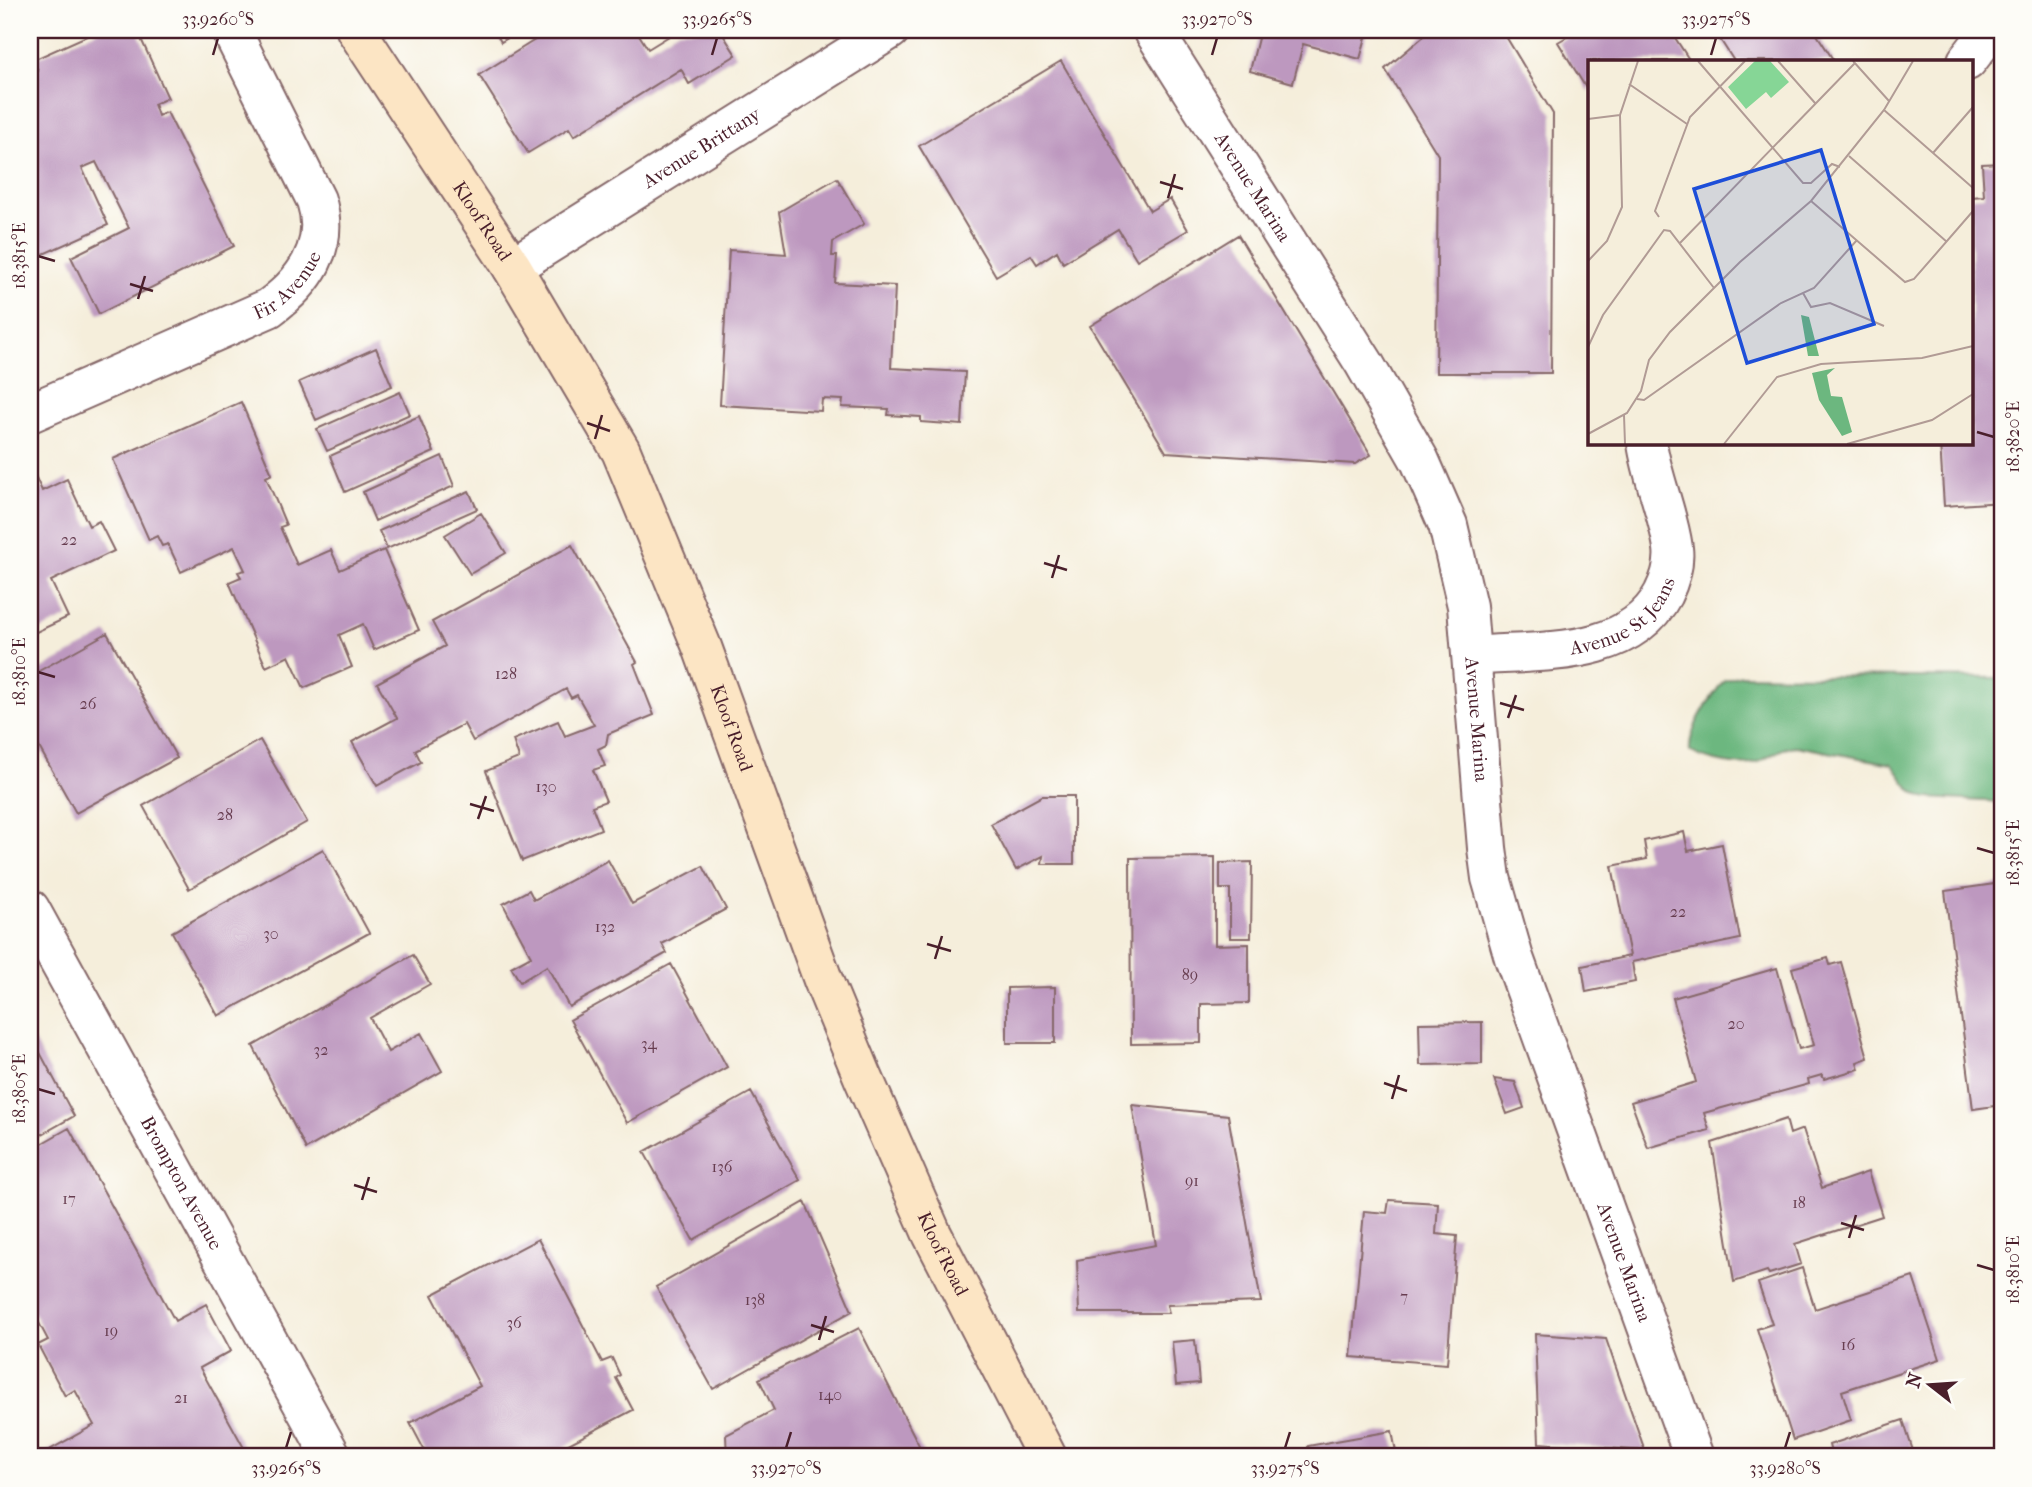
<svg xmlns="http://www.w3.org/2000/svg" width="2032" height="1487" viewBox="0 0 2032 1487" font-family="'IM FELL French Canon',serif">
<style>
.forest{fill:#6cb77f;stroke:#5b6b55;stroke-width:2}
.building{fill:#bd98bf}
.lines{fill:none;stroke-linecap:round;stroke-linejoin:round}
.minor-casing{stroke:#866769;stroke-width:42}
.secondary-casing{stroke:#866769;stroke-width:42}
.minor{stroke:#fff;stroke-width:38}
.secondary{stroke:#fce5c4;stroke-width:38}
.ticks{fill:none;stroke:#4a1f2b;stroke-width:2.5}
.labels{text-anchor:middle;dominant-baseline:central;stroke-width:5;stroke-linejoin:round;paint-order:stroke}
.number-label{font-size:16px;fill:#673d50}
.street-label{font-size:19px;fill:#4a1f2b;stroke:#fdfcf7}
.inset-road{fill:none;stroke:#b19b95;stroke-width:2}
.view{fill:#1d4ed8;fill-opacity:0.15;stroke:#1d4ed8;stroke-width:3.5}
.inset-edge{fill:none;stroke:#4a1f2b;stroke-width:3.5}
.neatline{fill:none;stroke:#4a1f2b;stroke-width:2.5}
.ticks-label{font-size:18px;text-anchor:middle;fill:#4a1f2b}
</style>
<rect width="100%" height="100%" fill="#fdfcf7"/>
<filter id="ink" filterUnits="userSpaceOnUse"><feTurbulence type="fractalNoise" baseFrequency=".0143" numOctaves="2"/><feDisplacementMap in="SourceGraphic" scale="14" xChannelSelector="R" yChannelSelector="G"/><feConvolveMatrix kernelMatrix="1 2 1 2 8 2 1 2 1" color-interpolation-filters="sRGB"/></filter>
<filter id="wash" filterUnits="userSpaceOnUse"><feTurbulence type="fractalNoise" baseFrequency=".00686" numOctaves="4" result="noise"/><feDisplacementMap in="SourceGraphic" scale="28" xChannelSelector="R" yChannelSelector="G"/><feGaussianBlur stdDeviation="1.57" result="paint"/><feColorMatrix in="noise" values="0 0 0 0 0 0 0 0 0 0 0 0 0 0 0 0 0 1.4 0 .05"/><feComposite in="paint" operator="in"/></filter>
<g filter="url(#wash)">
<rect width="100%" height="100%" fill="#f5eedb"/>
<path class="forest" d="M1741,675L2002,678V802L1927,798C1907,792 1904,779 1892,764L1796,746C1779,747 1770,758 1755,763C1739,768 1703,760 1690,751C1688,728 1711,698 1724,680Z"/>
<g id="blocks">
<path class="building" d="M100,30H137L168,98L154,104L158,116L167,112L234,246L99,314L71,257L129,228L96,162L82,168L108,225L30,260V75L38,71L33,60Z
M494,30H521L501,42Z
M551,30H636L648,49L679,30H720L736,55L689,84L681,69L574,136L569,128L528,153L479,75Z
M1260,30H1368L1360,59L1303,44L1293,83L1250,71Z
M1431,30H1502L1553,114L1551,373H1436L1438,155L1385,69Z
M1579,30H1670L1690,61H1589V93L1558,42Z
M1714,30H1814L1834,61H1734Z
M1061,61L1150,211L1170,199L1188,230L1137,260L1118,229L1063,263L1057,251L1037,264L1031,255L996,276L919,146Z
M2002,163V502L1944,506L1940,443H1971V197L1984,196L1982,164Z
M837,178L864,224L833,242L832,256H837L835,283L895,286L891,368L965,372L962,425L921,422V417L888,415L889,409L842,407L843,400L822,399L821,411L720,405L729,250L786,254L779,212Z
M1238,235L1371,455L1355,464L1166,452L1090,326Z
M376,348L392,386L316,420L299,382Z
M400,392L410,414L327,451L317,429Z
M241,402L272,474L266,477L286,525L280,527L297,565L331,550L340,570L384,550L419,630L374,650L363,624L339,635L352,667L304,688L289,656L266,667L229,582L241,577L238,572L245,570L234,547L181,572L168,544L162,546L157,536L149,540L113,459Z
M419,416L434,452L345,492L330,456Z
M442,456L454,486L375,521L363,492Z
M30,465L42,491L67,479L89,526L99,521L114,551L51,581L68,617L30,635Z
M469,491L477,509L387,549L379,531Z
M481,513L506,553L470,574L445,535Z
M572,545L637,662L634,664L654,715L608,734L606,745L598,749L605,766L593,770L606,801L592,806L601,829L522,861L486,771L519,758L513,740L558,721L565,736L594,725L577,695L571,698L566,689L473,741L464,724L415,750L421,762L377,786L352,742L397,718L377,683L445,646L432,622Z
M107,633L177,758L76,813L30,731V676Z
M260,740L307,822L189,889L143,806Z
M1042,796H1074V864H1042L1043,856L1016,870L991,824Z
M1684,832L1688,851L1722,844L1740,939L1632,962L1635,982L1586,992L1582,966L1630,956L1612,866L1647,859L1644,841Z
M323,849L369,933L218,1016L172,932Z
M1215,857V945L1249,944V1003L1201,1004V1043L1131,1044L1130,858Z
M608,860L632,904L703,866L726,909L662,944L667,953L569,1007L547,966L520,982L511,967L531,956L503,904L529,890L534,900Z
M1252,862L1251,938H1230V889H1220V863Z
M2002,883V1105L1973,1109L1945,891Z
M413,955L430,984L370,1018L388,1052L421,1033L442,1071L306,1149L253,1046Z
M1828,958L1830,965L1841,962L1868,1058L1857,1062L1859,1069L1824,1079L1822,1075L1808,1079L1809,1084L1704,1113L1709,1130L1648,1148L1631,1102L1696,1082L1673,998L1777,968L1799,1049L1814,1045L1792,968Z
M671,964L727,1067L627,1123L570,1020Z
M1055,987V1043H1007V988Z
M1482,1022V1064L1420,1065L1419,1023Z
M30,1034L74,1116L30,1141Z
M1494,1079L1515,1082L1524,1108L1507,1114Z
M751,1092L800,1180L693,1240L644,1152Z
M1132,1105L1228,1115L1261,1302L1167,1305L1169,1313H1079L1077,1260L1156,1245Z
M1786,1119L1790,1134L1803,1129L1822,1188L1868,1172L1882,1216L1795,1244L1801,1264L1769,1274L1767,1271L1734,1282L1712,1143Z
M69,1128L175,1321L206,1304L231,1351L200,1368L249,1457H37L94,1425L75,1390L65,1396L38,1345L48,1340L30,1306V1150Z
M1389,1200L1438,1203L1436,1234L1457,1236L1447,1364L1351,1357L1364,1211L1387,1213Z
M805,1202L852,1311L713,1389L656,1287Z
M538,1239L602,1362L612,1358L620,1375L616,1378L633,1410L544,1457H428L410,1423L480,1386L432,1295Z
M1802,1268L1815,1309L1913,1277L1940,1359L1842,1391L1851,1420L1793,1440L1757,1329L1772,1324L1758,1283Z
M859,1328L925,1457H727L726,1435L774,1410L759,1379Z
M1535,1334L1606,1339L1645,1451L1539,1443Z
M1195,1340L1199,1383L1176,1385L1172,1342Z
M1903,1420L1915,1457H1832L1829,1445Z
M1392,1431L1397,1457H1310L1308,1446Z
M1468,1451L1469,1457H1440V1456Z"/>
</g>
</g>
<g filter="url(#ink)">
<use href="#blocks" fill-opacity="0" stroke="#866769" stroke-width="2"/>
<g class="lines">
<g class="minor-casing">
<g id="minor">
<path id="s1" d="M1153,30L1364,363L1420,461L1448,525L1467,606L1487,848L1491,878L1514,958L1694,1457"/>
<path d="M1967,61L1991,30"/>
<path id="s2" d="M512,267L890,30"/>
<path id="s3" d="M30,413L269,308C305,282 331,246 316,200L231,30"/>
<path id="s4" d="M1472,656C1535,650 1628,660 1663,594C1670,580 1675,564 1673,548C1668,512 1652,478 1647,443"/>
<path id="s5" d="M30,909L332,1457"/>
</g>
</g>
<g class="secondary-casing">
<g id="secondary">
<path id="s6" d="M356,30L512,267L621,451L702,647L823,980L863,1077L932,1234L1047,1457"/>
</g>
</g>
<use href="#minor" class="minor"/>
<use href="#secondary" class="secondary"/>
</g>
</g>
<path class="ticks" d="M213,55L218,38M712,55L717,38M1212,55L1217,38M1711,55L1716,38M1160,182L1183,189M1168,198L1175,174M38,256L55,261M130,284L153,291M138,299L145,276M587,423L610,431M1977,432L1994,437M595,439L602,415M1044,563L1067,570M1052,578L1059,555M38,672L55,677M1500,703L1524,710M1508,718L1516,695M470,804L494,811M478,819L486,796M1977,848L1994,853M927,944L951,951M935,959L942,936M1384,1083L1407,1091M38,1089L55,1094M1392,1099L1399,1075M354,1185L377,1192M362,1200L369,1177M1841,1223L1864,1230M1849,1238L1856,1215M1977,1265L1994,1270M811,1325L834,1332M819,1340L826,1316M286,1448L291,1432M786,1448L791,1432M1285,1448L1290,1432M1785,1448L1790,1432"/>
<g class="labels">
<g class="number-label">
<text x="69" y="539">22</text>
<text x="506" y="673">128</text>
<text x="88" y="703">26</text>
<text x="546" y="786">130</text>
<text x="225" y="814">28</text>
<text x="1678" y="911">22</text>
<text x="605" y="926">132</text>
<text x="271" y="933">30</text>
<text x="1190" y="974">89</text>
<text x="1736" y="1023">20</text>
<text x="649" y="1043">34</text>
<text x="321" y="1049">32</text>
<text x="722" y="1166">136</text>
<text x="1192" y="1180">91</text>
<text x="69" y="1198">17</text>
<text x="1799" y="1202">18</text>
<text x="1404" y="1296">7</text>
<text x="755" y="1299">138</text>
<text x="514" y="1322">36</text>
<text x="111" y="1330">19</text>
<text x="1848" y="1344">16</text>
<text x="830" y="1394">140</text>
<text x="181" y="1397">21</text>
</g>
<g class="street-label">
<text stroke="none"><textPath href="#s2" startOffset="224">Avenue Brittany</textPath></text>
<text stroke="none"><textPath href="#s1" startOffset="186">Avenue Marina</textPath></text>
<text stroke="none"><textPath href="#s6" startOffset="229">Kloof Road</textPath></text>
<text stroke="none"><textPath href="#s3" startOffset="290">Fir Avenue</textPath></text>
<text stroke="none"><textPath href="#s4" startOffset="163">Avenue St Jeans</textPath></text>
<text stroke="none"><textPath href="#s1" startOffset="774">Avenue Marina</textPath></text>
<text stroke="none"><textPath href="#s6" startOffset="796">Kloof Road</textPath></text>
<text stroke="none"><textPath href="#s5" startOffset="313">Brompton Avenue</textPath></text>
<text stroke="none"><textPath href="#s6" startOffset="1363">Kloof Road</textPath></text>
<text stroke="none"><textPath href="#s1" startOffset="1340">Avenue Marina</textPath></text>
</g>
</g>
<g transform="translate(1588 60)">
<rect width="385" height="385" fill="#f5eedb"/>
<path d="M167,1H182L201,22L183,38L178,32L158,49L140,27Z" fill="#86d696"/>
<path d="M213,255L221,257L231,296H220ZM247,308L239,315L243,336L254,337L264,372L254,376L231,340L224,313Z" fill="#6cb77f"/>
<path class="inset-road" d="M110,1L215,123H223L244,104L252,107M190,1L227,43M265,1L301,41M41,24L99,64M296,50L385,128M0,59L32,55M345,93L385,47M261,96L359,182M223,141L317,222L326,219L385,151M71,157L67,151L102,57L157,1M92,183L267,3M0,201L19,181L34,147L32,55L50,1M215,233L223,247L242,243L296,266M0,287L15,255L76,170L82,171L126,228M49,339L56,340L193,243L226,228L269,180M36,355L37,384M0,374L39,353L53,331L61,300L82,272L152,202L223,141L296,50L325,1M136,384L189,317L233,304L334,298L385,286M259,384L344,360L385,334"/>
<path class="view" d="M233,90L286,264L159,303L106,129Z"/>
<rect width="385" height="385" class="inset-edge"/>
</g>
<rect width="2032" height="1487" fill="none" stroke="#fdfcf7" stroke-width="77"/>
<g transform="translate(1930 1385) rotate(287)" stroke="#fdfcf7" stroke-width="5" paint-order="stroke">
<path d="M0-5L12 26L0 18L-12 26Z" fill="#4a1f2b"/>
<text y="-10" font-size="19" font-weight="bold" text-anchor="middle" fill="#4a1f2b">N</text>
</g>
<rect x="38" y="38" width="1956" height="1410" class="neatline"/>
<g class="ticks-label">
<text x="218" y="25">33.9260°S</text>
<text x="717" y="25">33.9265°S</text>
<text x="1217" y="25">33.9270°S</text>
<text x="1716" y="25">33.9275°S</text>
<text transform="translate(19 256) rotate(-90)" y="6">18.3815°E</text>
<text transform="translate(2013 437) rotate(-90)" y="6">18.3820°E</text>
<text transform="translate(19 672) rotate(-90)" y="6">18.3810°E</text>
<text transform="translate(2013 853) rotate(-90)" y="6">18.3815°E</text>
<text transform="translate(19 1089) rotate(-90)" y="6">18.3805°E</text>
<text transform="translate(2013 1270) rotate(-90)" y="6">18.3810°E</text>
<text x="286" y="1474">33.9265°S</text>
<text x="786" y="1474">33.9270°S</text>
<text x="1285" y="1474">33.9275°S</text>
<text x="1785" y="1474">33.9280°S</text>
</g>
</svg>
